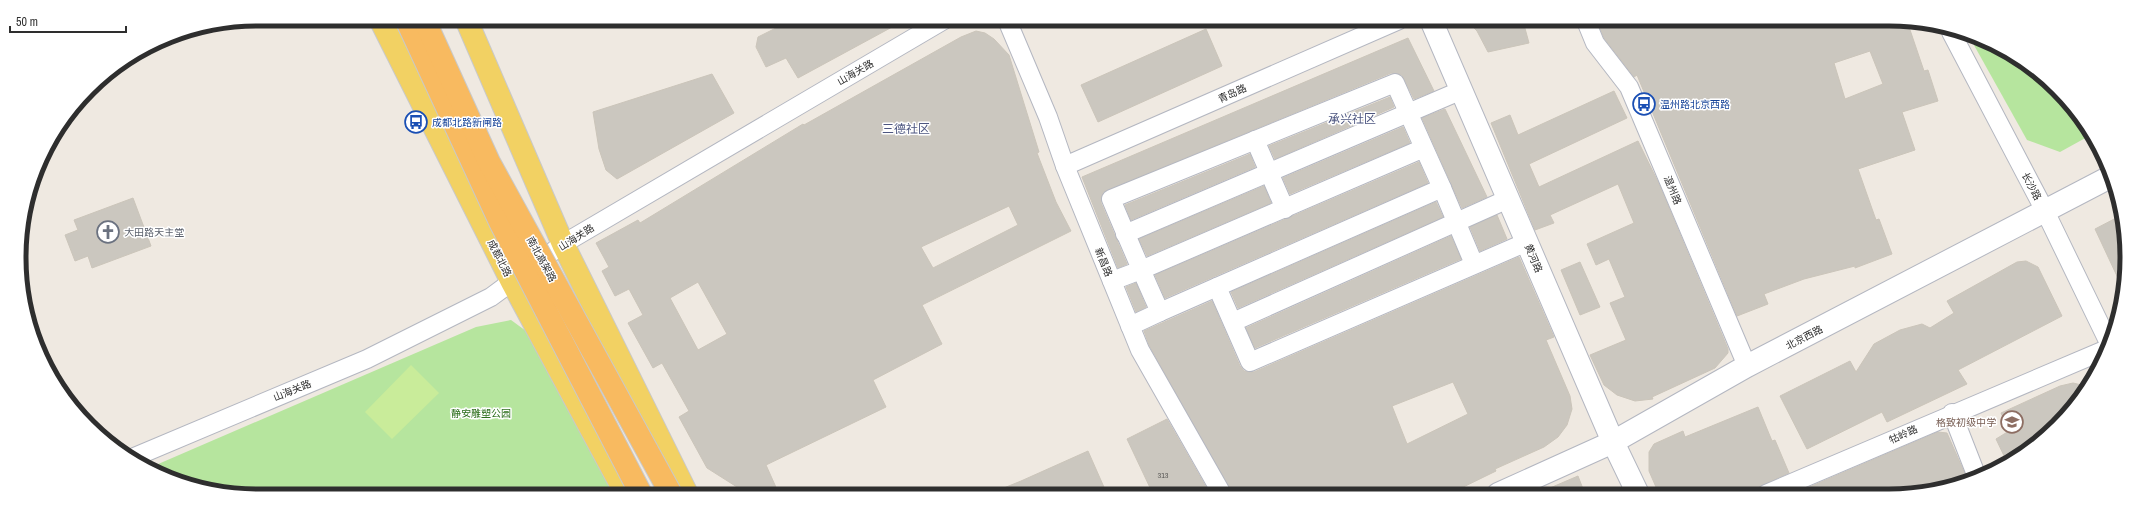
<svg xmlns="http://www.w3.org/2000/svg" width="2146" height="515" viewBox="0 0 2146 515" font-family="'Archivo Narrow','Noto Sans SC',sans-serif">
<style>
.green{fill:#b6e59e}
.pitch{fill:#c9ec9a}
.building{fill:#cbc7bf;stroke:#cbc5ba;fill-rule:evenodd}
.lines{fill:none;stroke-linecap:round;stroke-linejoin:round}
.minor-casing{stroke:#b4b7c1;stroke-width:20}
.tertiary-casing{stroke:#b4b7c1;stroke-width:24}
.secondary-casing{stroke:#b4b7c1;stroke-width:24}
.primary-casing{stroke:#c9c9c9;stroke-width:24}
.minor{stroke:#fff;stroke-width:18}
.tertiary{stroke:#fff;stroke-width:22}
.secondary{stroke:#fff;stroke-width:22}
.primary{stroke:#f2d163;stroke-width:22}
.trunk-bridge-casing{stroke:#c9c9c9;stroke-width:24;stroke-linecap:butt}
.trunk-bridge{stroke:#f8ba60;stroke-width:22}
.labels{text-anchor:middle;stroke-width:3;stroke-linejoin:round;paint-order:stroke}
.number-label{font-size:8px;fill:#555452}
.street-label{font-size:10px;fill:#2e2e2e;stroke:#fff}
.transit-label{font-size:10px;fill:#164399;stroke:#fff;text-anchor:start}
.worship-label{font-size:10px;fill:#5b616d;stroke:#fff;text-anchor:start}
.park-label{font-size:10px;fill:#2c6e1b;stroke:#fff}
.education-label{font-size:10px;fill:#785e54;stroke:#fff;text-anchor:end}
.quarter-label{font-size:12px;fill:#4d5680;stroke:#fff}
.rim{fill:none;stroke:#2e2e2e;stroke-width:5}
</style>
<rect width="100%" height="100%" fill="#efe9e1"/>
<g class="green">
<path d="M1970,38L2008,51L2078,112L2089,136L2060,152L2027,140Z"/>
<path d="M511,320L537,339L613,494H226L149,468L476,327Z"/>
</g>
<path class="pitch" d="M411,365L439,393L392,439L365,412Z"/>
<g class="building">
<path d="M792,20H905L798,78L786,58L766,67L756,47L758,37Z"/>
<path d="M1467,21H1523L1529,43L1488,52L1477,31Z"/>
<path d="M1597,21H1907L1924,71L1928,70L1938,101L1902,112L1915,150L1858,169L1876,220L1879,219L1892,254L1855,268V266L1804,279L1764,294L1768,304L1737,316L1637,75L1634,77L1604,38ZM1870,51L1883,84L1845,99L1834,63Z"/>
<path d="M1206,29L1222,66L1098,122L1081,85Z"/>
<path d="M976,31L985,33L994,39L1009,55L1039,152L1037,153L1056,202L1071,231L922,305L942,344L873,380L886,407L766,465L779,494H720L737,487L707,468L679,417L689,411L662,363L653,368L628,323L643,315L629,289L615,296L602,271L609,267L596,243L638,220L640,223L803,124L804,125L961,37ZM1009,206L1018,225L933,268L921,247ZM698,282L727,334L698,350L670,298Z"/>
<path d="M1408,38L1434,91L1414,99L1402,75L1391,73L1103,192L1101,203L1127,264L1118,268L1082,177Z"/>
<path d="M712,74L734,113L617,179L606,170L599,149L593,112Z"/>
<path d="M1614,91L1627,118L1529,164L1539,187L1638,141L1659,184L1728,349V353L1715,368L1652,397L1653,399L1635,401L1617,395L1604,385L1590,355L1626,340L1610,303L1625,297L1609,259L1596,265L1587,244L1634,223L1618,184L1550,215L1554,223L1535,230L1491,123L1510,115L1518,135Z"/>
<path d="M1390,97L1394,107L1275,159L1269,146Z"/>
<path d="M1445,109L1487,197L1462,208L1422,118Z"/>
<path d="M1403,127L1410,143L1290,194L1283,178Z"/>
<path d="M1250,154L1255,167L1131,220L1125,205Z"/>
<path d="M1419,162L1428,183L1165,298L1155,275Z"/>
<path d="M1264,186L1271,203L1147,256L1139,239Z"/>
<path d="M133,198L151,246L92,268L88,256L75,261L65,235L78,230L74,220Z"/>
<path d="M1436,202L1443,217L1238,308L1231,292Z"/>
<path d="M1497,215L1507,239L1480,251L1470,227Z"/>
<path d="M2120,216L2125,289L2124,291L2095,229Z"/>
<path d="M1451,236L1461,259L1255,348L1246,328Z"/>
<path d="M1519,257L1554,337L1546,340L1570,396L1572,409L1567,425L1558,437L1544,447L1495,469L1496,471L1449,494H1232L1149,345L1144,331L1212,301L1240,366L1244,371L1254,372ZM1453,382L1468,414L1407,444L1392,406Z"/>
<path d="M2026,261L2038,267L2062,316L1958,370L1967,384L1887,422L1882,412L1807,449L1780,396L1850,361L1856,372L1874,344L1900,330L1922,324L1930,328L1954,313L1947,301L2017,262Z"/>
<path d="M1580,262L1600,307L1580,315L1561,270Z"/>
<path d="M1136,283L1146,307L1136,312L1126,287Z"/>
<path d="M2073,383L2086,386L2057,426L2007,462L1996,439L2009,431L2001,413L2060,386Z"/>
<path d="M1758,407L1772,441L1775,440L1789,473L1762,485L1757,488L1756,494H1659L1649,471V452L1654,444L1683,431L1685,437Z"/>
<path d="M1167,419L1210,494H1153L1127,439Z"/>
<path d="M1938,432L1947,433L1965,474L1919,494H1793Z"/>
<path d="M1088,451L1107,494H989L1021,481Z"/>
<path d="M1578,476L1585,494H1536Z"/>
</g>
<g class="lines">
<g class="minor-casing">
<g id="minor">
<path d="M1007,20L1048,117L1065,166L1140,350L1222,494"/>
<path d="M1586,21L1595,43L1629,87L1747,366"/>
<path d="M1951,32L2045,211L2109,343"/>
<path d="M1255,140L1285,209"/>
<path d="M1065,166L1399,20"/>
<path d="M1442,188L1474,264"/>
<path d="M1125,234L1462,90"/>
<path d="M1112,281L1141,270L1424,148L1395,83L1111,199C1127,237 1143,275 1160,312L1442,188L1424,148"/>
<path d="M1217,287L1250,362L1527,242"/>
<path d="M1233,322L1508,199"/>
<path d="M1130,326L1160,312"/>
<path d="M1952,413L1977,477"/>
<path d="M132,458L367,359L491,297L563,244L944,20"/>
<path d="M1766,494L2107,349"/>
</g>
</g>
<g class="tertiary-casing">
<path id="tertiary" d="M1431,20L1613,442L1638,494"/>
</g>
<g class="secondary-casing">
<path id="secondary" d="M1498,494L1613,442L1747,366L2110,177"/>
</g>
<g class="primary-casing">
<g id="primary">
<path d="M380,19L512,282L626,494"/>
<path d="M466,19L563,244L687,494"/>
</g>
</g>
<use href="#minor" class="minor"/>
<use href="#tertiary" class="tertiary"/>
<use href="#secondary" class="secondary"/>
<use href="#primary" class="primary"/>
<g class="trunk-bridge-casing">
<g id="trunk-bridge">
<path d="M406,19L500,222L641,494"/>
<path d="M424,19L489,162L671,494"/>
</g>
</g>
<use href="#trunk-bridge" class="trunk-bridge"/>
</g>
<defs>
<g id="bus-ring" transform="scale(1.15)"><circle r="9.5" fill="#fff" stroke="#1a4fb4" stroke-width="1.5"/><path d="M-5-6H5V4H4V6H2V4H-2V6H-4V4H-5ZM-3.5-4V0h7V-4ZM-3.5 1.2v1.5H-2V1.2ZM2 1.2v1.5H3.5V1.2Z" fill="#1a4fb4"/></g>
<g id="church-ring" transform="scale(1.15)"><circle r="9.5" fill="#fff" stroke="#6b7280" stroke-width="1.5"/><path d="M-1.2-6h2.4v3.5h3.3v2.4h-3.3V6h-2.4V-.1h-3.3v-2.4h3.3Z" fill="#6b7280"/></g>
<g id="school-ring" transform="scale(1.15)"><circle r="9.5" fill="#fff" stroke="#8d6e63" stroke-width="1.5"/><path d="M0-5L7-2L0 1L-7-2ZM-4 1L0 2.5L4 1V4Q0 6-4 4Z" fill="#8d6e63"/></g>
</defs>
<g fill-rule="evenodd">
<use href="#bus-ring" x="1644" y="104"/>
<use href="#bus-ring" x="416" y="122"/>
<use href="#church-ring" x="108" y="232"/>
<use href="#school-ring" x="2012" y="422"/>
</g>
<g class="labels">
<g class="number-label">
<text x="1163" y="478">313</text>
</g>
<g class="street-label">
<text transform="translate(855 72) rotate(-30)" y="4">山海关路</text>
<text transform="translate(1232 93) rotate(-24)" y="4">青岛路</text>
<text transform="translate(2032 186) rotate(62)" y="4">长沙路</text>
<text transform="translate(1673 190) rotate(68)" y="4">温州路</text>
<text transform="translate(576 237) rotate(-32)" y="4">山海关路</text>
<text transform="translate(500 258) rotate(63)" y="4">成都北路</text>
<text transform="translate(1534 258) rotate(67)" y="4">黄河路</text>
<text transform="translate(542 259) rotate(61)" y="4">南北高架路</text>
<text transform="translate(1104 262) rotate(68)" y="4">新昌路</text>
<text transform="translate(1804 337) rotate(-27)" y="4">北京西路</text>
<text transform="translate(292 390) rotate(-22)" y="4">山海关路</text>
<text transform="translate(1903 434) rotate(-24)" y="4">牯岭路</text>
</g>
<g class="transit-label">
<text x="1660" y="108">温州路北京西路</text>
<text x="432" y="126">成都北路新闸路</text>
</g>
<g class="worship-label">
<text x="124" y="236">大田路天主堂</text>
</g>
<g class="park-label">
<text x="481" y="417">静安雕塑公园</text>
</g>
<g class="education-label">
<text x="1996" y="426">格致初级中学</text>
</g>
<g class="quarter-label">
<text x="1352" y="123">承兴社区</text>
<text x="906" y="133">三德社区</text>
</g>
</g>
<path d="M0 0H2146V515H0ZM257 26H1889A231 231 0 0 1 2120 257V258A231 231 0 0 1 1889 489H257A231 231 0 0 1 26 258V257A231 231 0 0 1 257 26Z" fill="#fff" fill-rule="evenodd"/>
<path class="rim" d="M257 26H1889A231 231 0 0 1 2120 257V258A231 231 0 0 1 1889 489H257A231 231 0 0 1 26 258V257A231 231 0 0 1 257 26Z"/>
<path d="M10 26v6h116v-6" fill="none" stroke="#2e2e2e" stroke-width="2"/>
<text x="16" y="26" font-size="12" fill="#2e2e2e" stroke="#ffffff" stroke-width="3" paint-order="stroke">50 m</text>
</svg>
